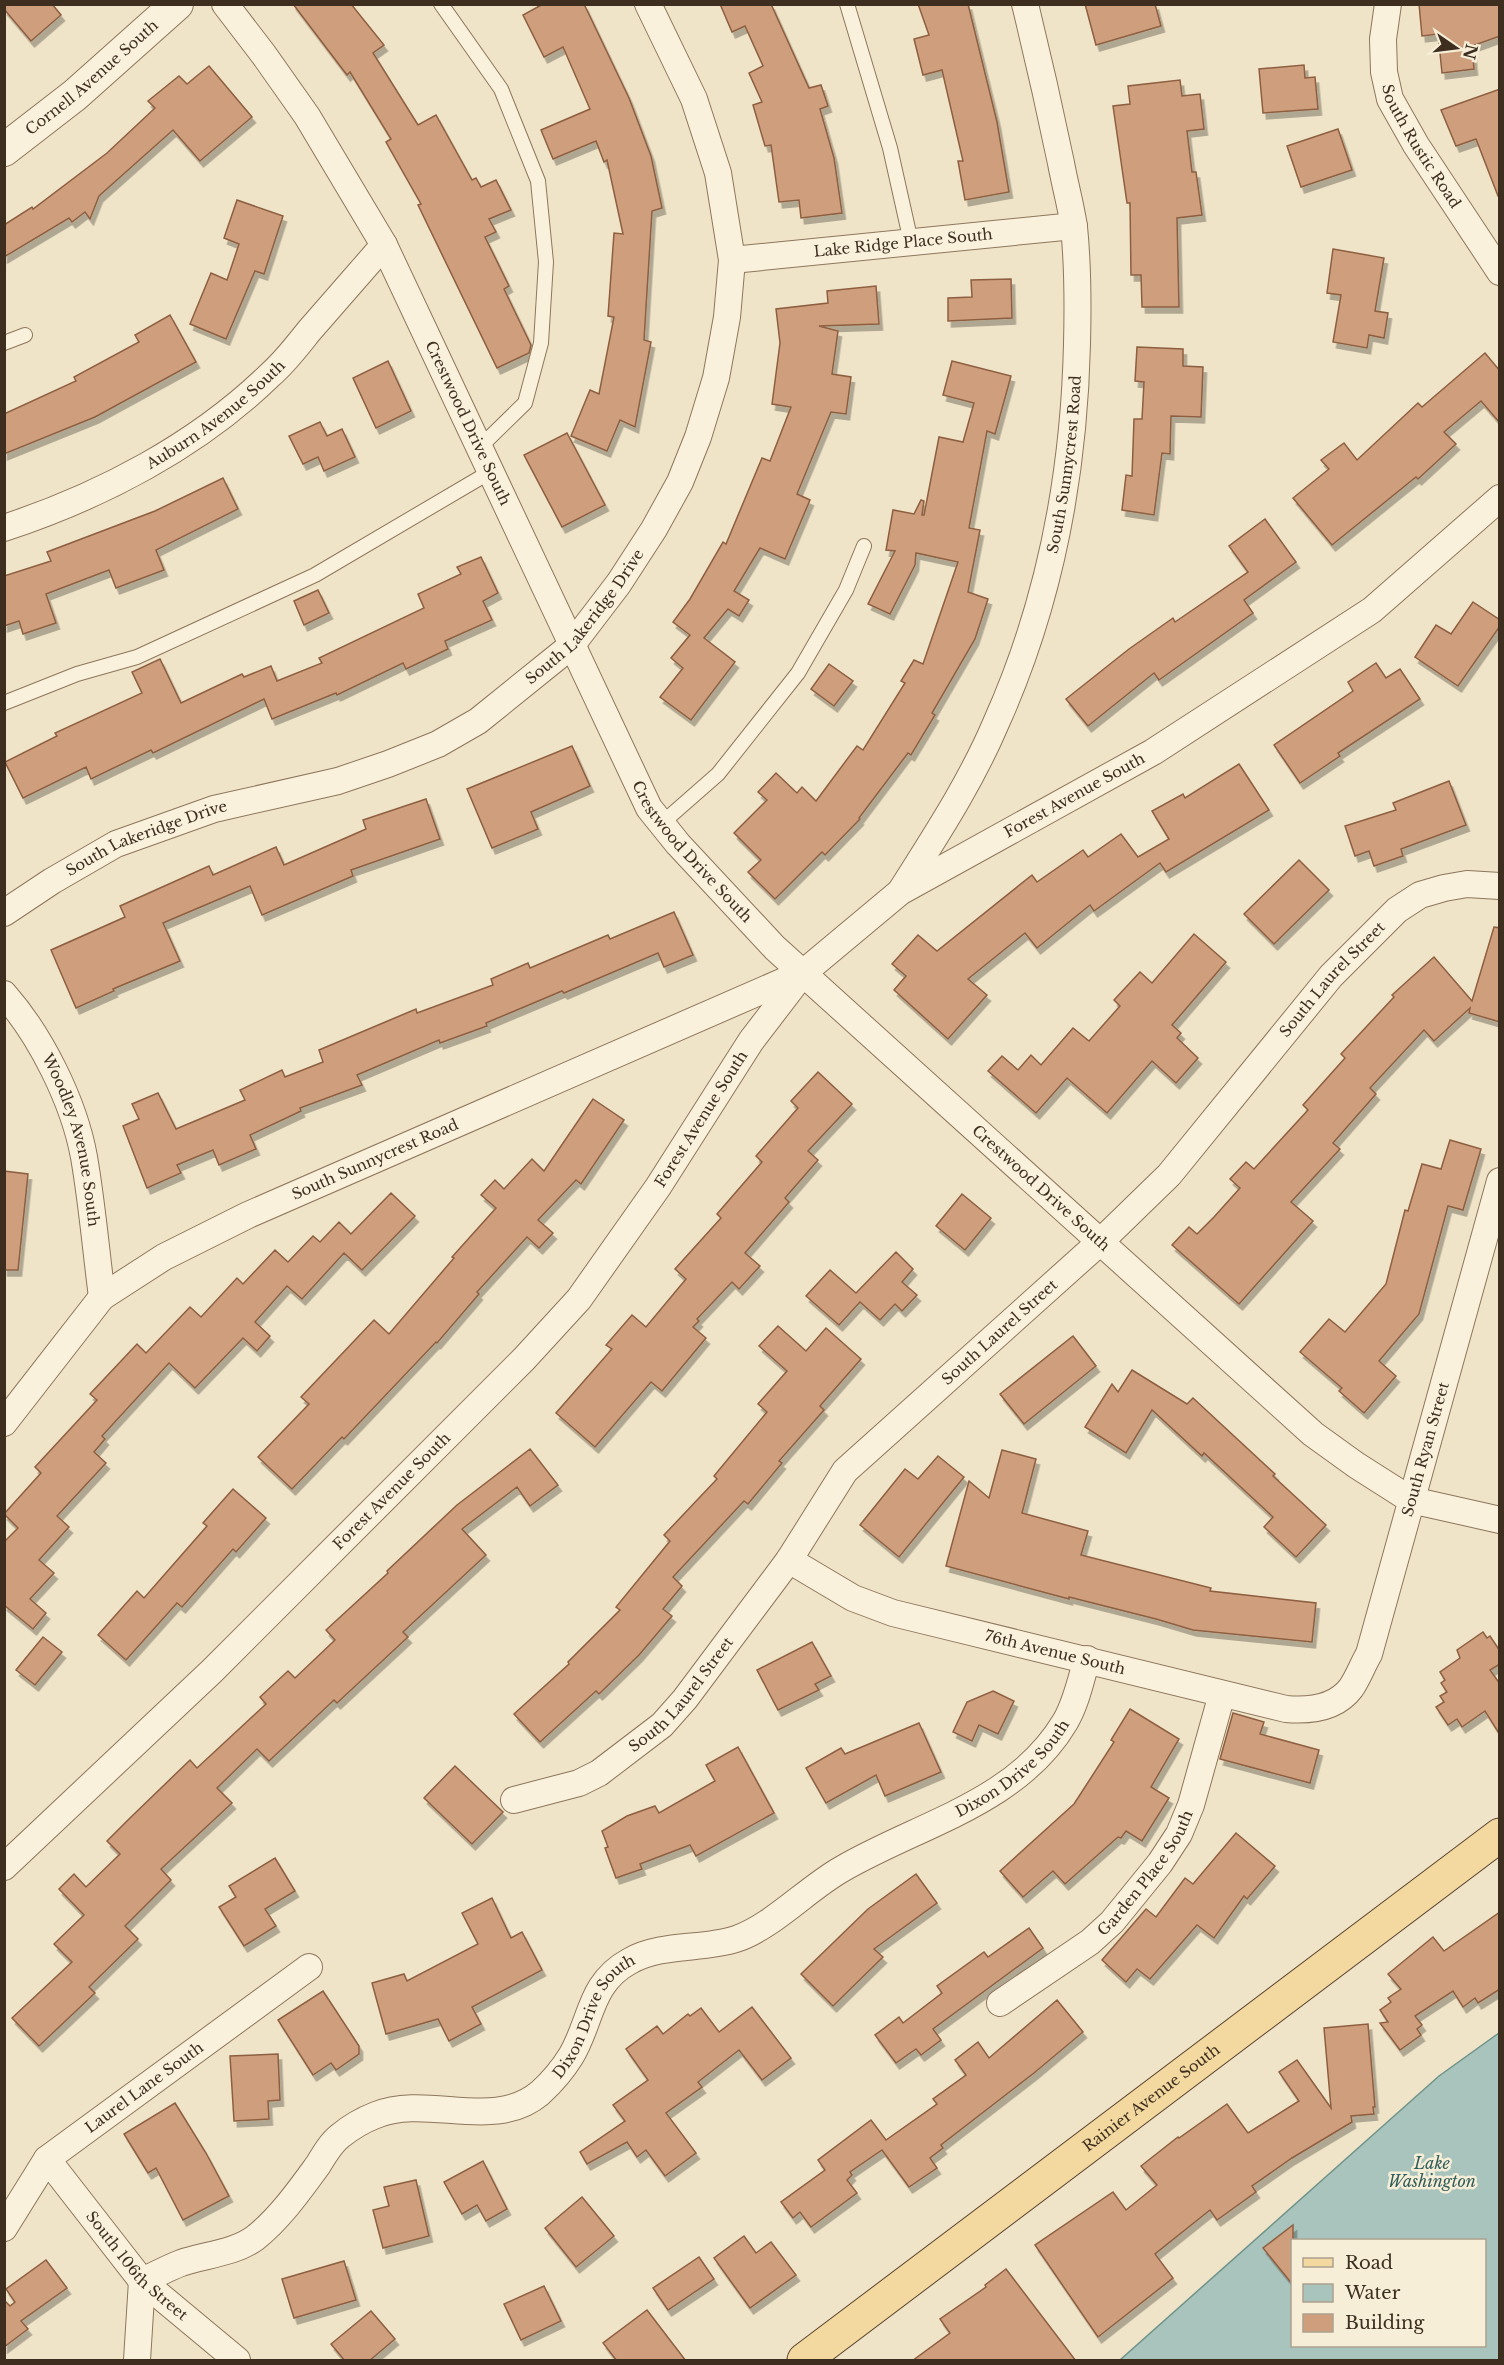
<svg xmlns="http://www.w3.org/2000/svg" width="1504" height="2365" viewBox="0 0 1504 2365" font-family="'Libre Baskerville',serif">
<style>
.water{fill:#a9c4bc;stroke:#6f938a;stroke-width:1.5;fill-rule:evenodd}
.building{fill:#cf9f7d;stroke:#8d5f41;stroke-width:1.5;filter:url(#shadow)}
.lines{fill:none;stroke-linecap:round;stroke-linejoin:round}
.service-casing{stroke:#8d765c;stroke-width:16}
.minor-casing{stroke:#8d765c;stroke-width:28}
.tertiary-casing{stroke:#8d765c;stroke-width:34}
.primary-casing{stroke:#5b4430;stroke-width:35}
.service{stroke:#faf1dc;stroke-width:14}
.minor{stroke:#faf1dc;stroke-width:26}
.tertiary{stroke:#faf1dc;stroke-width:32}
.primary{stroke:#f3d9a0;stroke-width:33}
.labels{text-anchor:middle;stroke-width:5;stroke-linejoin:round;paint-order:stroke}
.street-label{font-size:15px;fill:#3d2e20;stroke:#f7eed8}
.water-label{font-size:16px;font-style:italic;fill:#2f5d5a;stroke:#f7eed8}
</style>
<defs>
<filter id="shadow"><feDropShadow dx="3.5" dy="6" stdDeviation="0" flood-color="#0004"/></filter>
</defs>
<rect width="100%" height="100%" fill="#f0e4c8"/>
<path class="water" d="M1499,2033V2360H1120L1439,2076ZM1292,2240H1484V2346H1292Z"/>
<g class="building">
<path d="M4,4H52L61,15L31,41L4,9Z"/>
<path d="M293,4H351L384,45L373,53L418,125L436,115L472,180L476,178L481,187L496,180L511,210L489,219L496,232L485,237L509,286L504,289L531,345L529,353L497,368L418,205L421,204L386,142L391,139L350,72L347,75Z"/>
<path d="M543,4H584L629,98L651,156L662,208L652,211L644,340L651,342L635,427L620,420L607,451L571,436L590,390L599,394L614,317L608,316L614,233L623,234L607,160L604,162L596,141L553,159L541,130L590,109L563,47L544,57L523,15Z"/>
<path d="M720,4H771L809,88L821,85L828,106L820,109L834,158L842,213L801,218L799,200L779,202L771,145L765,146L753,105L762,102L749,73L763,66L745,26L732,32Z"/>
<path d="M918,4H968L997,122L1009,192L965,200L958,161H963L942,70L923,75L914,39L929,35Z"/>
<path d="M1085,4H1155L1161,26L1096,45Z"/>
<path d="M1419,4H1500V36L1472,46L1474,69L1442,73L1438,34L1422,36Z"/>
<path d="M1304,65L1305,78L1315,77L1318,109L1263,113L1259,69Z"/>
<path d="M209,66L252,117L200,161L173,130L99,196L90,219L85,212L72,222L69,218L4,257V225L32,207L33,209L107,153L155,108L148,101L179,76L187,84Z"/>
<path d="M1180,80L1182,96L1200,94L1204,129L1187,131L1192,172H1196L1202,215L1177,218L1179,307H1142L1141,275H1131L1130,203H1127L1113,106L1130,104L1128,86Z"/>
<path d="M1500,89V196H1498L1476,139L1456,146L1441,110Z"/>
<path d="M1338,129L1352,170L1301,187L1287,146Z"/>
<path d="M237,200L283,216L264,274L255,271L226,339L190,324L211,273L227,280L239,244L224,238Z"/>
<path d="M1333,249L1384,258L1375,311L1388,313L1384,338L1369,335L1367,348L1333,342L1341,295L1327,293Z"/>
<path d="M1011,279L1012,318L948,321V298L972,297L971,280Z"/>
<path d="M876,286L879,324L819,326L838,331L832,374L851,377L846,414L831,412L797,494L810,500L785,559L760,548L734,591L749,600L739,616L728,609L704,638L735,662L691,720L660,697L683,668L671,658L690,635L673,622L690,599L723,542L726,544L762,458L770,461L791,407L772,404L780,343L776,309L828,303L827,291Z"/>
<path d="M170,315L196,362L95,417L4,454V414L76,381L74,377L139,342L135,335Z"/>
<path d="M1137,347L1183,349V366L1203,367L1201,417L1171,416L1170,454L1162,453L1154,515L1122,510L1126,475L1132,476L1134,419H1142L1144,382L1135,381Z"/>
<path d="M1485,353L1500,371V423L1481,401L1444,432L1456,444L1418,479L1416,477L1332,545L1293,498L1329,469L1321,460L1344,443L1357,460L1418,403L1422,407Z"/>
<path d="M388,361L411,411L376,428L353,378Z"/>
<path d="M952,361L1011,376L995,434L987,431L969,528L980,530L968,592L988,599L975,639L932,713L935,715L911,755L908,753L859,818L860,819L825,855L822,852L775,899L748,872L761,860L734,833L767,800L758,792L776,773L797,793L802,787L816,801L857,746L863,750L905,683L901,681L914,660L923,664L958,562L916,553L915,565L890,614L868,604L895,551L886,550L893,510L914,514L921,500L924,501L922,515H924L939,437L963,442L974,403L943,395Z"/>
<path d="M320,422L327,436L342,429L355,457L324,471L318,457L303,464L289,436Z"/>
<path d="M567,433L605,505L562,527L524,455Z"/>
<path d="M223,478L238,509L156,550L164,570L116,588L109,570L46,594L56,623L23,634L19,621L4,626V576L51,561L47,552L155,511Z"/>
<path d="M1265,519L1296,562L1244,600L1253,613L1159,680L1154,673L1088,726L1066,699L1129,649L1173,618L1175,622L1248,572L1229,546Z"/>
<path d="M481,557L498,593L483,601L492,620L445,641L448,649L406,669L403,663L337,695L336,693L272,719L264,699L153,753L151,750L91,779L86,767L23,798L5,762L57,736L55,733L142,693L132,672L160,659L181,703L242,674L244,677L271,666L277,681L322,663L319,658L424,608L418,594L461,574L457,567Z"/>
<path d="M318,590L329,613L304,625L294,601Z"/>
<path d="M1473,602L1500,620V626L1458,686L1415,657L1436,625L1451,634Z"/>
<path d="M1376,663L1386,678L1400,669L1420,699L1338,753L1340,756L1300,783L1274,745L1353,691L1348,682Z"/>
<path d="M829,664L853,681L834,706L811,689Z"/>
<path d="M572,746L590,786L531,812L538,829L492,848L467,789Z"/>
<path d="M1239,764L1269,810L1166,872L1160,863L1094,911L1090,905L1037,948L1025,933L968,979L987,995L948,1039L894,990L906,976L892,964L918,935L937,951L1032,875L1037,882L1083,850L1088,857L1121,834L1138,857L1169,839L1152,811L1183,794L1185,798Z"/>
<path d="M1449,781L1466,825L1401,849L1403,856L1374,866L1369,851L1355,856L1345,826L1396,810L1393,803Z"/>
<path d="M426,799L440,839L351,870L353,876L262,915L250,886L163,923L180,961L113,989L114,991L76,1008L51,950L125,917L120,906L209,866L213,875L276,847L284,865L366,829L363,820Z"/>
<path d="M1299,860L1329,890L1274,944L1244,914Z"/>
<path d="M674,912L693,955L664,967L658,953L564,993L562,991L486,1023L487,1026L440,1043L439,1040L357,1075L362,1085L300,1108L301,1111L250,1135L256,1149L219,1165L213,1150L177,1165L181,1173L147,1188L123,1126L139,1119L132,1104L158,1093L176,1129L245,1100L240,1090L282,1070L285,1077L323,1062L319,1050L416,1009L417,1013L493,985L491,979L528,963L530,968L608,935L610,939Z"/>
<path d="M1494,927L1500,928V1022L1469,1013L1470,1008L1434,1041L1424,1030L1370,1088L1376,1094L1333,1143L1340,1149L1291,1202L1313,1221L1239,1304L1172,1245L1189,1227L1197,1234L1214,1217L1240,1188L1230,1179L1246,1162L1254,1169L1308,1110L1303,1105L1345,1058L1341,1054L1394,997L1392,995L1434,957L1472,1001Z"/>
<path d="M1194,934L1226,962L1172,1025L1181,1033L1177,1038L1198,1058L1176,1083L1152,1061L1107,1113L1067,1078L1036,1113L988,1071L1002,1056L1018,1070L1031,1055L1041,1065L1073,1028L1089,1041L1120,1006L1114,1000L1140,972L1152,983Z"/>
<path d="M818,1072L852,1104L808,1151L818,1160L785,1198L789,1202L745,1253L760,1266L739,1289L732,1282L697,1319L699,1321L693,1327L706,1338L662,1391L651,1382L595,1447L556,1413L612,1349L606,1345L632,1315L646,1327L686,1279L675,1269L721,1218L717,1214L762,1162L756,1156L798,1108L791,1101Z"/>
<path d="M593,1099L624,1120L581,1184L576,1180L538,1220L553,1233L539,1248L527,1237L477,1292L479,1294L437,1343L436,1342L344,1439L342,1437L292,1489L258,1457L309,1404L301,1397L374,1320L389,1334L454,1258L452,1257L496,1208L481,1195L495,1180L504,1189L532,1159L544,1171Z"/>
<path d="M1450,1140L1481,1149L1463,1210L1448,1206L1419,1314L1379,1361L1396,1376L1364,1413L1339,1391L1342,1388L1300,1352L1329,1319L1345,1332L1386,1284L1405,1210L1408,1211L1422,1164L1441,1169Z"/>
<path d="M4,1171L28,1174L18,1270H4Z"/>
<path d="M391,1193L415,1216L362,1270L344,1253L302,1299L287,1286L255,1322L270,1336L257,1351L243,1338L195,1388L169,1363L102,1436L105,1439L94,1452L106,1463L57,1516L69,1527L39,1560L54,1573L30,1599L46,1613L33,1629L4,1605V1542L18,1528L4,1514L41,1473L35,1467L97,1400L90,1394L137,1344L146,1353L190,1307L201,1317L237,1278L243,1284L275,1250L288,1262L313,1236L320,1242L339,1222L351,1234Z"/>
<path d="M962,1194L991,1218L965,1250L936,1226Z"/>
<path d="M896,1252L913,1269L902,1282L917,1295L902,1311L895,1304L880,1320L860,1302L839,1325L806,1296L830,1270L856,1293Z"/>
<path d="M778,1326L806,1351L826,1328L861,1359L820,1406L824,1410L779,1461L782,1463L748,1504L744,1501L673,1577L682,1586L663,1609L672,1616L639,1655L599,1694L596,1691L540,1742L514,1714L569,1664L568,1662L620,1610L616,1607L670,1541L664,1535L717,1479L714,1476L767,1412L758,1404L787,1371L759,1346Z"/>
<path d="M1073,1336L1096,1366L1024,1424L1000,1394Z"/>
<path d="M1132,1370L1187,1404L1193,1398L1275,1474L1273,1476L1326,1525L1296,1557L1264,1527L1273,1517L1204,1453L1202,1456L1152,1410L1126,1453L1085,1427L1112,1384L1118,1392Z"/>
<path d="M530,1449L558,1485L530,1506L517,1487L462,1529L486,1555L403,1632L408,1637L337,1703L334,1700L269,1761L257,1749L217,1788L232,1803L161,1869L171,1880L125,1926L138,1939L89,1987L95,1993L39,2046L12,2018L72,1962L54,1944L84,1915L59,1889L74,1874L86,1887L120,1854L107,1841L130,1818L190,1760L197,1768L266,1704L260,1697L288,1671L295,1678L335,1640L326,1630L388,1573L387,1571L457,1505Z"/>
<path d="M1002,1450L1036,1459L1022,1513L1088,1531L1081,1555L1211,1588L1210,1591L1316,1603L1312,1642L1193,1630L1156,1619L1069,1597V1599L946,1566L969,1481L989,1498Z"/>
<path d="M938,1456L964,1477L899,1557L860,1525L905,1469L918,1479Z"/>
<path d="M233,1489L266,1518L236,1552L233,1549L182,1607L177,1603L126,1660L98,1635L137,1591L144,1598L207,1526L203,1523Z"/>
<path d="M1483,1632L1487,1638L1490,1636L1500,1651V1664L1490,1670L1500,1684V1735L1485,1711L1462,1727L1457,1719L1448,1725L1436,1707L1444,1702L1440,1696L1447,1692L1441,1683L1445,1680L1440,1672L1460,1658L1457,1650Z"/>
<path d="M43,1637L62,1652L35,1685L16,1670Z"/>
<path d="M812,1642L831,1676L815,1684L819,1690L778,1710L757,1670Z"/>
<path d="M993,1691L1014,1701L998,1734L979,1725L972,1741L953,1732L967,1702Z"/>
<path d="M1130,1709L1179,1739L1151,1787L1169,1798L1142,1841L1126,1831L1121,1838L1118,1837L1065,1884L1053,1871L1023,1897L1000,1871L1074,1804L1114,1742L1111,1740Z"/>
<path d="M1233,1713L1264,1722L1260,1734L1319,1750L1310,1783L1220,1759Z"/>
<path d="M919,1723L941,1772L885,1796L876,1775L826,1803L806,1768L841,1748L845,1754Z"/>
<path d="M738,1747L774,1813L696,1856L690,1845L640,1864L642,1869L616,1878L605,1848L608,1847L602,1831L627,1816L655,1806L659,1813L715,1781L706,1765Z"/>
<path d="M455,1766L503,1812L472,1844L424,1798Z"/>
<path d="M1236,1833L1275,1866L1247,1899L1244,1896L1214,1938L1197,1925L1150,1979L1137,1969L1126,1982L1102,1960L1146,1909L1156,1917L1185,1878L1193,1884Z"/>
<path d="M275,1858L295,1891L265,1909L276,1926L244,1946L219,1907L236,1897L229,1886Z"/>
<path d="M916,1874L937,1903L874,1949L883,1957L833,2006L801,1974L868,1909Z"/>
<path d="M492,1898L511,1938L522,1932L542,1970L472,2007L481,2024L449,2041L438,2019L386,2034L372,1983L404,1974L407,1981L478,1944L462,1913Z"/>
<path d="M1500,1912V1989L1478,2003L1475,1998L1463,2007L1453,1991L1415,2016L1422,2025L1417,2029L1421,2035L1400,2050L1380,2023L1388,2022L1380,2010L1391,2002L1388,1998L1401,1989L1388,1974L1433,1937L1444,1951Z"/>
<path d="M1029,1928L1043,1948L933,2029L941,2040L921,2055L916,2049L896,2063L875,2035L899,2017L903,2023L942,1993L937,1986L984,1952L988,1957Z"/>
<path d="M323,1991L359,2046V2054L336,2070L331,2063L313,2075L278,2020Z"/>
<path d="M1057,2000L1083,2032L1034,2073L941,2145L943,2148L930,2158L937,2168L909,2187L882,2150L850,2172L852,2175L847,2180L857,2193L811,2227L800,2212L793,2218L781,2202L825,2170L818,2160L871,2120L886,2140L937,2104L933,2099L966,2075L955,2060L978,2042L989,2058Z"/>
<path d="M752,2007L791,2058L762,2080L739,2050L698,2082L702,2087L666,2113L696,2153L665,2176L646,2150L637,2157L627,2142L587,2164L580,2152L625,2121L613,2105L648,2080L626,2049L657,2026L663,2034L688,2014L690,2016L701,2008L719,2032Z"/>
<path d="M1368,2024L1375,2107H1373L1374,2114L1351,2116L1352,2122L1292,2158L1252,2186L1256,2192L1217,2220L1210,2210L1155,2254L1173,2278L1098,2337L1035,2245L1113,2192L1126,2210L1157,2185L1141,2166L1178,2137L1179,2138L1227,2104L1248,2133L1299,2101L1279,2072L1297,2060L1331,2108L1324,2028Z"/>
<path d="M278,2054L280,2100L268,2101L269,2119L234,2121L230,2056Z"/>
<path d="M175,2103L206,2153L229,2196L183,2220L156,2168L148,2173L124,2134Z"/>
<path d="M483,2161L507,2209L486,2221L477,2205L462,2214L444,2182Z"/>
<path d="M416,2180L429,2236L383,2248L373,2210L389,2206L384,2187Z"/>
<path d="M582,2197L614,2236L576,2267L545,2228Z"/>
<path d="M1293,2225V2285L1263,2248Z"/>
<path d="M744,2236L756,2253L771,2242L796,2275L750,2308L714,2258Z"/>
<path d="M699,2257L714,2279L668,2310L653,2288Z"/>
<path d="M46,2260L67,2288L21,2321L28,2329L4,2347V2300L10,2306L15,2302L6,2289Z"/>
<path d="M344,2261L356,2300L294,2318L282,2279Z"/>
<path d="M1006,2269L1076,2361H912L950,2333L940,2319L986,2287L985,2285Z"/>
<path d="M544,2286L561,2321L521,2340L504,2304Z"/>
<path d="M647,2310L686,2361H617L603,2343Z"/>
<path d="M371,2311L395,2339L369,2361H345L331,2344Z"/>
</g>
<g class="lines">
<g class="service-casing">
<g id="service">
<path d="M441,4L501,89L538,181L546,262L541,343L525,403L479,448"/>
<path d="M847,4L890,148L911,242"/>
<path d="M4,343L25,335"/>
<path d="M4,703L77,674L137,657L315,575L490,472"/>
<path d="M661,824L718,774L798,673L846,590L864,546"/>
</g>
</g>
<g class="minor-casing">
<g id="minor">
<path id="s1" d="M225,4L264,55L307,116L384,245L649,808L678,844L775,948L1313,1434L1356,1465L1411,1500L1500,1520"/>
<path id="s2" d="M1388,4L1383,39L1384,72L1390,99L1416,145L1500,272"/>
<path id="s3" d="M732,260L1074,226"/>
<path id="s4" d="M4,528C101,496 197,446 270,375C285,362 297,346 309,331C334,302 359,274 384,245"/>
<path id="s5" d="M902,889C936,835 971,782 996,723C1050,603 1074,475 1077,344C1078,305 1078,266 1074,227C1071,206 1065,185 1061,163C1050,110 1038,57 1025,4"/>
<path id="s6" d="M4,913L52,881L116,844L214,809L338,781L388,764L438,744L478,721L571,646L619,583L654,529L680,482L698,437L716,378L727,317L732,260L718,173L694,99L648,4"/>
<path id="s7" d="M4,994C41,1036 74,1102 84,1157C92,1203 96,1251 102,1297"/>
<path id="s8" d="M4,1423L102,1297L164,1257L248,1215L800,974"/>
<path id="s9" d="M789,1560L853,1598L893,1613L1286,1709C1309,1711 1336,1708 1351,1688C1358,1678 1363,1664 1369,1654L1500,1181"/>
<path id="s10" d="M514,1800L579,1783L599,1773L662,1725L685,1699L789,1560L845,1471L1099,1243L1169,1175L1331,976L1397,910L1420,895L1444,888L1467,884L1500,886"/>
<path id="s11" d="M4,1867L212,1671L524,1359L579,1299L658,1187L751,1041L803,973L900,892L1153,752L1372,610L1500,498"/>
<path id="s12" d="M1000,2003L1090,1942L1112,1922L1160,1863L1179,1834L1191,1805L1222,1694"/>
<path id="s13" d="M47,2159L142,2281L237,2360"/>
<path id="s14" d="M4,2228L47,2159L309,1967"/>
<path id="s15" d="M137,2360L142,2281C155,2275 168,2268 181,2263C204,2255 235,2253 255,2238C280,2218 299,2191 318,2165C324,2155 331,2143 340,2136C351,2127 363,2120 376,2115C428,2094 494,2132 540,2093C551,2083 563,2069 571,2056C592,2021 589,1983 630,1961C662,1943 702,1950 736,1939C772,1927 808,1888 842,1869C919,1824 1017,1803 1065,1722C1076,1704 1081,1679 1087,1659"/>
</g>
</g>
<g class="tertiary-casing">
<g id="tertiary">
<path id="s16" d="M4,150L75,95L177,4"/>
</g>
</g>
<g class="primary-casing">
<g id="primary">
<path id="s17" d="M804,2360L1500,1835"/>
</g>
</g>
<use href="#service" class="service"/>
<use href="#minor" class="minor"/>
<use href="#tertiary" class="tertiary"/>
<use href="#primary" class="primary"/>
</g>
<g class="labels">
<g class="street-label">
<text dy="5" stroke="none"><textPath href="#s16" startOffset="114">Cornell Avenue South</textPath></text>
<text dy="5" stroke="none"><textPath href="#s2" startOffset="152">South Rustic Road</textPath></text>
<text dy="5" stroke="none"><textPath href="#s3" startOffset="172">Lake Ridge Place South</textPath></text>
<text dy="5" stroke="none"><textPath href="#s4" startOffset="242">Auburn Avenue South</textPath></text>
<text dy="5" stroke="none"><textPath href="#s1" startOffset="486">Crestwood Drive South</textPath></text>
<text dy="5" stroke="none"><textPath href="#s5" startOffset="460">South Sunnycrest Road</textPath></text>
<text dy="5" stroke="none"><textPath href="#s6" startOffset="666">South Lakeridge Drive</textPath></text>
<text dy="5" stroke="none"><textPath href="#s11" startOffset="1530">Forest Avenue South</textPath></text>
<text dy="5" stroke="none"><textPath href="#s6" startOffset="162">South Lakeridge Drive</textPath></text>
<text dy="5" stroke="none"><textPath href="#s1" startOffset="972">Crestwood Drive South</textPath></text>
<text dy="5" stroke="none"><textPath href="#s10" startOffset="1176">South Laurel Street</textPath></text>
<text dy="5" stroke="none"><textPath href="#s11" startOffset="1026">Forest Avenue South</textPath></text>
<text dy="5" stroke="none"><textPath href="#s7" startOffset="164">Woodley Avenue South</textPath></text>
<text dy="5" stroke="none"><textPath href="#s8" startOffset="466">South Sunnycrest Road</textPath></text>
<text dy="5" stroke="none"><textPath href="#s1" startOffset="1458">Crestwood Drive South</textPath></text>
<text dy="5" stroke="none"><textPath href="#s10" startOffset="690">South Laurel Street</textPath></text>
<text dy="5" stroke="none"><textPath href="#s9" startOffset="844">South Ryan Street</textPath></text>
<text dy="5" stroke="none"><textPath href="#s11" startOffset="540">Forest Avenue South</textPath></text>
<text dy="5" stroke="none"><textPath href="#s9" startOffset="284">76th Avenue South</textPath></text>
<text dy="5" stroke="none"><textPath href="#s10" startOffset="204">South Laurel Street</textPath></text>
<text dy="5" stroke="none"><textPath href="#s15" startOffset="1144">Dixon Drive South</textPath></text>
<text dy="5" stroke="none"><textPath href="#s12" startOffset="198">Garden Place South</textPath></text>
<text dy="5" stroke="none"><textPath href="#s15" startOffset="640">Dixon Drive South</textPath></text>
<text dy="5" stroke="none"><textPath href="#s14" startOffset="202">Laurel Lane South</textPath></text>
<text dy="5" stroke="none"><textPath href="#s17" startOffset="435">Rainier Avenue South</textPath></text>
<text dy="5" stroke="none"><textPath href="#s13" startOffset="140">South 106th Street</textPath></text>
</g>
<g class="water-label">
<text x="1432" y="2169">Lake<tspan x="1432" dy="18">Washington</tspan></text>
</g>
</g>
<rect width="1504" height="2365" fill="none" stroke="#3d2e20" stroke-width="12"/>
<rect x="1291" y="2239" width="195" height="108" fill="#f7eed8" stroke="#ada18e" stroke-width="1.5"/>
<rect x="1303" y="2258" width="30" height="9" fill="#f3d9a0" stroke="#ada18e" stroke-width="1.5"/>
<text x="1345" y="2269" font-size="18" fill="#3d2e20">Road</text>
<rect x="1303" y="2284" width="30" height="18" fill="#a9c4bc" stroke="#ada18e" stroke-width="1.5"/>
<text x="1345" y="2299" font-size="18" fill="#3d2e20">Water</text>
<rect x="1303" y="2314" width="30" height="18" fill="#cf9f7d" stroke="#ada18e" stroke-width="1.5"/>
<text x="1345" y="2329" font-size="18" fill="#3d2e20">Building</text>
<g transform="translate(1456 48) rotate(104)" stroke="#f7eed8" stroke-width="4.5" paint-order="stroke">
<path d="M0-4.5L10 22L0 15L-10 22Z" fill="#3d2e20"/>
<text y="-9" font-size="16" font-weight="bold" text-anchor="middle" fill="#3d2e20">N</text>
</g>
</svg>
